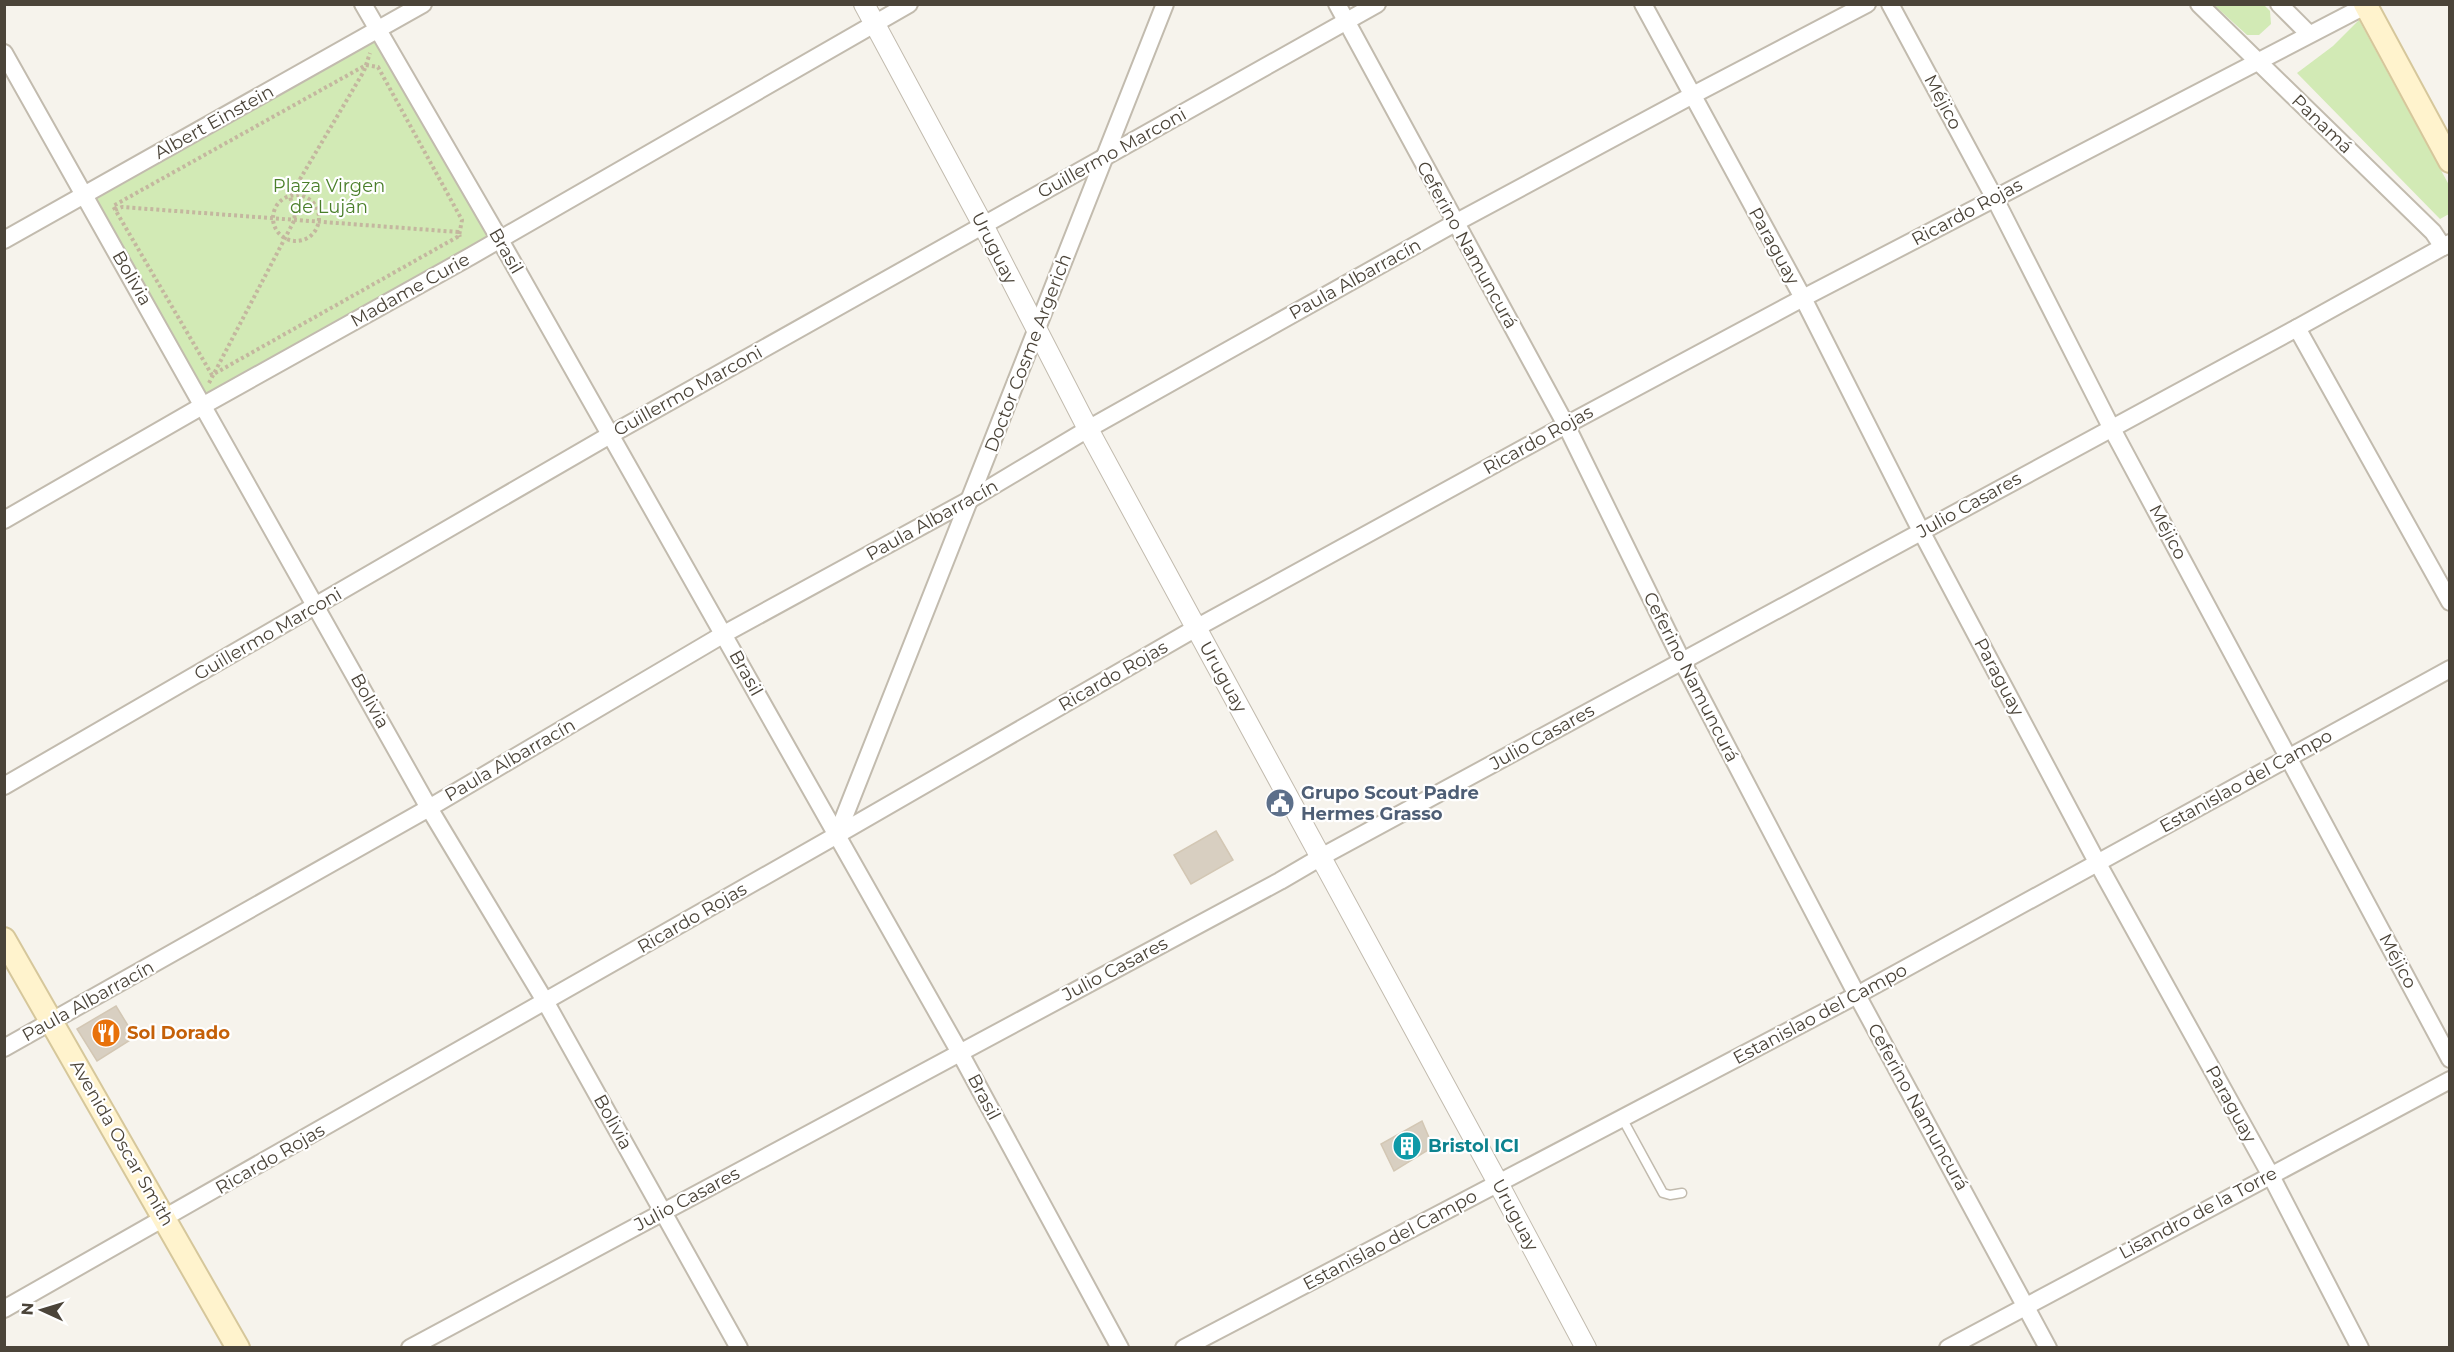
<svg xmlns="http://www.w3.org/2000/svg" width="2454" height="1352" viewBox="0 0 2454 1352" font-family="Montserrat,sans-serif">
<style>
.green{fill:#d2eab5}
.building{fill:#d8cfc1;stroke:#d3c7b4;stroke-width:1.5}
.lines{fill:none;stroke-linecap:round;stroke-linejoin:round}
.service-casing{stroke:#c2bbae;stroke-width:11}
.minor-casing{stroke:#c2bbae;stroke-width:20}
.tertiary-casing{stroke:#c2bbae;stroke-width:22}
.secondary-casing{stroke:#d6c79b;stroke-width:26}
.path{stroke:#c4b79f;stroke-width:4;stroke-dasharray:3 3;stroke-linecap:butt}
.service{stroke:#fff;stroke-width:8}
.minor{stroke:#fff;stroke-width:16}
.tertiary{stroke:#fff;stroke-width:20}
.secondary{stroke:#fff3cd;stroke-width:22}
.labels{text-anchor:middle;stroke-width:4.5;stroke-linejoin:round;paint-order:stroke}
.street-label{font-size:18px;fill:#4b4439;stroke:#fff}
.park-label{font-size:18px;fill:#4a7f2a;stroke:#fff}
.service-label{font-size:18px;font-weight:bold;fill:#4e5e75;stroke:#fff;text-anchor:start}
.food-label{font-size:18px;font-weight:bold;fill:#c56008;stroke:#fff;text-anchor:start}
.culture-label{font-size:18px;font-weight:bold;fill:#0d838f;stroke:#fff;text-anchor:start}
</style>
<rect width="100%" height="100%" fill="#f6f3ec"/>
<g class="green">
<path d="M2214,5H2264L2270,11L2271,24L2259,35H2247Z"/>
<path d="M2359,20L2449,185V214L2440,219L2297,73L2333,46Z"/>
<path d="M378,31L500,240L204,405L83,194Z"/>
</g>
<g class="building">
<path d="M1216,831L1233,860L1191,884L1174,855Z"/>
<path d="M116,1006L135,1037L97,1061L77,1029Z"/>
<path d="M1422,1121L1433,1147L1394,1171L1381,1144Z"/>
</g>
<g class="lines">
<g class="service-casing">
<path id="service" d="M1622,1118L1663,1193L1670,1195L1682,1193"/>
</g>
<g class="minor-casing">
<g id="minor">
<path d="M363,4L500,240L959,1051L1120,1348"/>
<path d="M1337,4L1566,425L1682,661L1857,995L2048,1348"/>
<path d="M1643,4L1803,298L1921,531L2097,862L2270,1174L2360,1348"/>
<path d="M1890,4L1994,197L2111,427L2450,1059"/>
<path d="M2199,4L2433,232L2443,247"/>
<path d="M2279,4L2309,34"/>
<path d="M4,53L429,808L545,1001L739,1348"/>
<path d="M4,240L423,4"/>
<path d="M2297,328L2450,602"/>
<path d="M4,520L204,405L471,256L909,4"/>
<path d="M4,786L610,435L1377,4"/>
<path d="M837,835L1165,4"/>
<path d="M4,1048L429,808L724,634L971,499L1088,429L1455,223L1691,96L1867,4"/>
<path d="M4,1309L837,835L1196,628L1566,425L1803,298L2365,6"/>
<path d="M410,1348L1280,881L1321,857L2297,328L2450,243"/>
<path d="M1184,1348L1857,995L2450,669"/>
<path d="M1948,1348L2450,1080"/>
</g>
</g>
<g class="tertiary-casing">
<path id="tertiary" d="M864,4L983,225L1088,429L1498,1183L1586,1348"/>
</g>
<g class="secondary-casing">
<g id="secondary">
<path d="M2365,4L2450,161"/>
<path d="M4,939L238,1348"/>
</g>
</g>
<g class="path">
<path d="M366,65L378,67L462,220L459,236L212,375L113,206Z"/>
<circle cx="296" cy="218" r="23"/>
<path d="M115,210L122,207L458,232L460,237"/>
<path d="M209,383L295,219L290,196L364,71L370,53"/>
</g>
<use href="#service" class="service"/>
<use href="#minor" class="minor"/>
<use href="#tertiary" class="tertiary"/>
<use href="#secondary" class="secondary"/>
</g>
<defs>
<g id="civic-disc" transform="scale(1.5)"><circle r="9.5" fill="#5c6f8a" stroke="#fff"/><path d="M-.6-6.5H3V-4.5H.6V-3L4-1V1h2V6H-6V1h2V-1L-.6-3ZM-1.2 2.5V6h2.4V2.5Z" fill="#fff"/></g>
<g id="restaurant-disc" transform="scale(1.5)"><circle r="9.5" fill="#e8710a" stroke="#fff"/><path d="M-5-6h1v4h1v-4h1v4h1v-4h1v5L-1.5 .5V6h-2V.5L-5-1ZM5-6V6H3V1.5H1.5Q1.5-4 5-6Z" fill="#fff"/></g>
<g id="building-disc" transform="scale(1.5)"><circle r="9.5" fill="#0f9aa8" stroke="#fff"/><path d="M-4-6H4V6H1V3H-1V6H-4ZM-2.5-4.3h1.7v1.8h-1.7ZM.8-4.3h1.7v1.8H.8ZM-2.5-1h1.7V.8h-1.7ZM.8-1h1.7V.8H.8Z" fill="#fff"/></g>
</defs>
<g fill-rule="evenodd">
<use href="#civic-disc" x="1280" y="803"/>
<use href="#restaurant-disc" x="106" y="1033"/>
<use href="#building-disc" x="1407" y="1146"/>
</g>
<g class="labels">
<g class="street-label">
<text transform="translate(1943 102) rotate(62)" y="6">Méjico</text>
<text transform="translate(214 122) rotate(-29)" y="6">Albert Einstein</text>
<text transform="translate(2322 124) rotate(44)" y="6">Panamá</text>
<text transform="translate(1112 153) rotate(-29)" y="6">Guillermo Marconi</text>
<text transform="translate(1967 212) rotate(-28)" y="6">Ricardo Rojas</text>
<text transform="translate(1467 245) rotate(61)" y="6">Ceferino Namuncurá</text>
<text transform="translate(1774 246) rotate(61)" y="6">Paraguay</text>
<text transform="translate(994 248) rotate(63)" y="6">Uruguay</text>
<text transform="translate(506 251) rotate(60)" y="6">Brasil</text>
<text transform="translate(132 278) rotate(60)" y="6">Bolivia</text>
<text transform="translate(1355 279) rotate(-29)" y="6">Paula Albarracín</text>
<text transform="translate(410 290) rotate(-29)" y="6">Madame Curie</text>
<text transform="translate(1028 353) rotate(-69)" y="6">Doctor Cosme Argerich</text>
<text transform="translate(688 391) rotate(-29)" y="6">Guillermo Marconi</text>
<text transform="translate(1538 440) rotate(-29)" y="6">Ricardo Rojas</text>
<text transform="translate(1969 505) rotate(-29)" y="6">Julio Casares</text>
<text transform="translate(932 520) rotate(-29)" y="6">Paula Albarracín</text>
<text transform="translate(2168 532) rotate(62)" y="6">Méjico</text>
<text transform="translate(268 634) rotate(-30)" y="6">Guillermo Marconi</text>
<text transform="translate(746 673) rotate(61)" y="6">Brasil</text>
<text transform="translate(1113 676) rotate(-30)" y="6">Ricardo Rojas</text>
<text transform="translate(1223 677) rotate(61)" y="6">Uruguay</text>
<text transform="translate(1691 677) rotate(63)" y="6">Ceferino Namuncurá</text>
<text transform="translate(1999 677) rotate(62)" y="6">Paraguay</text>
<text transform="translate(370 701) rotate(61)" y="6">Bolivia</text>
<text transform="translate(1542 737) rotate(-29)" y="6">Julio Casares</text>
<text transform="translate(510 760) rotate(-30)" y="6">Paula Albarracín</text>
<text transform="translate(2246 781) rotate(-29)" y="6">Estanislao del Campo</text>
<text transform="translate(692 918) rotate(-30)" y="6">Ricardo Rojas</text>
<text transform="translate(2398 961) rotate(62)" y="6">Méjico</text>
<text transform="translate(1115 969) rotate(-28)" y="6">Julio Casares</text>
<text transform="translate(88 1001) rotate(-29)" y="6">Paula Albarracín</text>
<text transform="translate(1820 1014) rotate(-28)" y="6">Estanislao del Campo</text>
<text transform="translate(984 1097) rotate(62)" y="6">Brasil</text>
<text transform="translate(2231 1104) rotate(61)" y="6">Paraguay</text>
<text transform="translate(1918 1107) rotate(61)" y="6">Ceferino Namuncurá</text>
<text transform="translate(613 1122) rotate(61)" y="6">Bolivia</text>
<text transform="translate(122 1143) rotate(60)" y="6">Avenida Oscar Smith</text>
<text transform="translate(270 1159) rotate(-30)" y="6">Ricardo Rojas</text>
<text transform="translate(687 1199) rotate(-28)" y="6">Julio Casares</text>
<text transform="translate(2198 1213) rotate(-28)" y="6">Lisandro de la Torre</text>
<text transform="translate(1515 1215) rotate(62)" y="6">Uruguay</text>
<text transform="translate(1390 1240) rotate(-28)" y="6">Estanislao del Campo</text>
</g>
<g class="park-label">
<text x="329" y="192">Plaza Virgen<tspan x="329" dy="21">de Luján</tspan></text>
</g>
<g class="service-label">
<text x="1301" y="799">Grupo Scout Padre<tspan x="1301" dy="21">Hermes Grasso</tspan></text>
</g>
<g class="food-label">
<text x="127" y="1039">Sol Dorado</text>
</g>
<g class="culture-label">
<text x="1428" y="1152">Bristol ICI</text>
</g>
</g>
<rect width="2454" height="1352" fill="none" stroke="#4b4439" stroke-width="12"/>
<g transform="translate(42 1310) rotate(274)" stroke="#ffffff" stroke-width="4.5" paint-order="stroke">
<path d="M0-4.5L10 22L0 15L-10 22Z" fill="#4b4439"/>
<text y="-9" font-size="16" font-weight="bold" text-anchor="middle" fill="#4b4439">N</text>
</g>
</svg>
